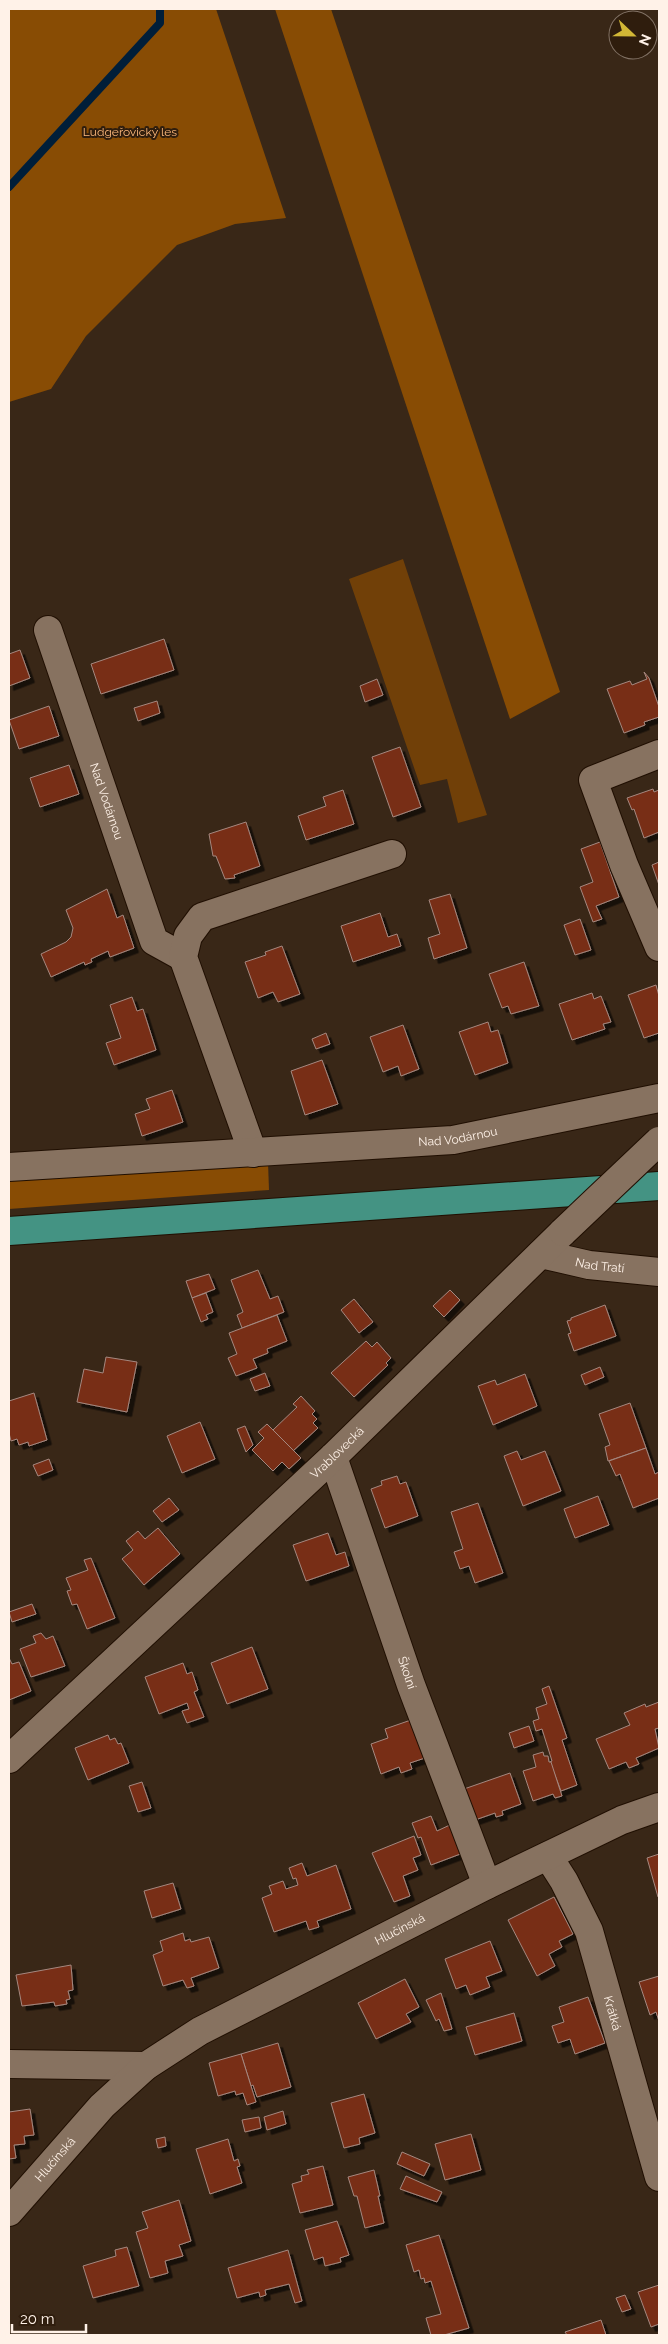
<svg xmlns="http://www.w3.org/2000/svg" width="668" height="2344" viewBox="0 0 668 2344" font-family="Raleway,sans-serif">
<style>
.green{fill:#714008}
.forest{fill:#884c04}
.lines{fill:none;stroke-linecap:round;stroke-linejoin:round}
.stream{stroke:#001e39;stroke-width:8}
.building{fill:#782e18;stroke:#a5887f;filter:url(#shadow)}
.minor-casing{stroke:#200f02;stroke-width:30}
.major-casing{stroke:#200f02;stroke-width:30}
.minor{stroke:#877260;stroke-width:28}
.major{stroke:#449383;stroke-width:28}
.minor-bridge-casing{stroke:#200f02;stroke-width:30;stroke-linecap:butt}
.minor-bridge{stroke:#877260;stroke-width:28}
.labels{text-anchor:middle;stroke-width:4;stroke-linejoin:round;paint-order:stroke}
.park-label{font-size:12px;fill:#feb97c;stroke:#2f1d0d}
.street-label{font-size:12px;fill:#fff2e8;stroke:#2f1d0d}
</style>
<defs>
<filter id="shadow"><feDropShadow dx="4.5" dy="4.5" stdDeviation="0" flood-color="#0009"/></filter>
</defs>
<rect width="100%" height="100%" fill="#392717"/>
<path class="green" d="M403,559L487,815L458,823L447,779L420,785L349,579Z"/>
<g class="forest">
<path d="M9,9H216L286,218L235,224L177,245L86,336L51,389L9,402Z"/>
<path d="M275,9H331L560,692L510,719Z"/>
<path d="M268,1162L269,1190L9,1209V1177Z"/>
</g>
<g class="lines">
<path class="stream" d="M9,187L160,23V9"/>
</g>
<g class="building">
<path d="M164,639L174,670L101,694L91,664Z"/>
<path d="M20,650L30,678L9,686V654Z"/>
<path d="M644,672L649,678L659,707V717L644,722L645,725L624,733L607,689L630,681L632,685L647,679Z"/>
<path d="M377,679L383,695L365,702L360,686Z"/>
<path d="M157,701L160,713L138,721L134,708Z"/>
<path d="M49,706L59,736L19,749L9,720Z"/>
<path d="M400,747L421,807L393,817L372,757Z"/>
<path d="M69,765L79,794L40,807L30,778Z"/>
<path d="M653,789L654,792L659,790V832L644,838L634,809L632,810L627,798Z"/>
<path d="M343,790L354,824L306,840L298,816L326,806L323,797Z"/>
<path d="M246,822L260,866L234,875L235,878L225,879L216,856H213L209,834Z"/>
<path d="M600,842L619,897L596,906L602,919L593,922L580,887L593,882L581,849Z"/>
<path d="M659,862V885L652,865Z"/>
<path d="M107,889L117,918L123,915L134,948L110,957L108,951L91,959L92,962L85,965L84,962L51,977L41,954L66,942L71,937L73,928L66,910Z"/>
<path d="M450,894L467,948L434,959L428,938L440,934L429,900Z"/>
<path d="M380,913L388,937L397,934L401,946L353,962L341,926Z"/>
<path d="M580,919L591,950L575,955L564,925Z"/>
<path d="M282,946L300,994L278,1002L273,992L258,998L245,962L266,955L265,952Z"/>
<path d="M524,962L539,1006L511,1014L508,1006L502,1008L489,974Z"/>
<path d="M656,985L659,996V1033L644,1038L628,995Z"/>
<path d="M592,993L594,999L601,996L611,1022L603,1024L605,1029L572,1040L559,1004Z"/>
<path d="M132,997L137,1011L143,1009L156,1050L114,1065L106,1043L121,1038L110,1005Z"/>
<path d="M488,1022L491,1032L498,1030L508,1063L475,1075L459,1032Z"/>
<path d="M403,1025L419,1069L401,1076L398,1066L383,1072L370,1037Z"/>
<path d="M326,1033L330,1044L316,1049L312,1039Z"/>
<path d="M322,1060L338,1104L305,1115L291,1071Z"/>
<path d="M172,1090L183,1122L142,1136L135,1114L150,1109L146,1099Z"/>
<path d="M258,1270L270,1299L278,1296L284,1312L242,1328L237,1315L243,1312L231,1280Z"/>
<path d="M209,1274L215,1289L192,1298L186,1281Z"/>
<path d="M450,1290L460,1300L444,1317L433,1306Z"/>
<path d="M206,1293L213,1312L206,1315L208,1319L201,1322L192,1298Z"/>
<path d="M354,1299L373,1322L359,1333L341,1310Z"/>
<path d="M605,1305L616,1336L574,1351L568,1334L571,1333L567,1321L571,1320V1318Z"/>
<path d="M277,1315L287,1341L267,1349L268,1353L253,1359L257,1368L236,1376L228,1358L237,1354L229,1333Z"/>
<path d="M366,1341L372,1347L377,1342L391,1358L386,1363L388,1365L354,1397L331,1373Z"/>
<path d="M106,1357L137,1362L127,1412L77,1402L84,1369L103,1373Z"/>
<path d="M600,1367L604,1377L585,1385L581,1375Z"/>
<path d="M265,1373L270,1386L255,1391L250,1379Z"/>
<path d="M525,1374L537,1406L493,1425L478,1386L495,1380L497,1385Z"/>
<path d="M34,1393L47,1440L29,1446L28,1442L19,1445L17,1439L11,1441L9,1433V1401Z"/>
<path d="M301,1396L315,1411L312,1414L317,1419L313,1423L318,1428L293,1451L273,1430L297,1407L293,1404Z"/>
<path d="M630,1403L646,1448L608,1461L605,1447L610,1445L599,1414Z"/>
<path d="M200,1422L215,1459L182,1473L167,1436Z"/>
<path d="M267,1424L301,1458L289,1469L282,1462L273,1471L252,1450L264,1438L258,1432Z"/>
<path d="M245,1426L253,1445L246,1452L237,1429Z"/>
<path d="M646,1448L655,1474L659,1472V1498L633,1508L620,1474L616,1476L609,1461Z"/>
<path d="M517,1451L521,1460L545,1451L561,1491L523,1506L504,1456Z"/>
<path d="M49,1459L53,1470L38,1476L33,1465Z"/>
<path d="M397,1476L400,1484L406,1482L418,1516L385,1528L371,1489L382,1485L381,1481Z"/>
<path d="M598,1496L609,1525L575,1538L564,1509Z"/>
<path d="M169,1498L179,1510L162,1522L153,1511Z"/>
<path d="M478,1503L503,1573L475,1583L469,1566L460,1569L454,1552L463,1549L451,1512Z"/>
<path d="M158,1528L180,1554L144,1585L122,1559L133,1550L126,1541L138,1531L145,1539Z"/>
<path d="M328,1533L336,1555L345,1552L349,1566L306,1581L293,1545Z"/>
<path d="M91,1558L115,1618L87,1629L77,1604L72,1605L67,1591L71,1590L66,1578L88,1570L84,1560Z"/>
<path d="M32,1604L36,1614L12,1622L9,1612Z"/>
<path d="M41,1633L46,1639L53,1636L65,1666L31,1677L20,1649L36,1643L33,1636Z"/>
<path d="M252,1647L268,1689L227,1704L211,1663Z"/>
<path d="M9,1658L12,1664L19,1662L31,1691L9,1700Z"/>
<path d="M183,1663L187,1674L192,1672L198,1690L194,1692L204,1717L187,1723L182,1711L189,1709L187,1703L159,1714L145,1677Z"/>
<path d="M549,1686L567,1738L562,1740L577,1785L561,1791L550,1762L552,1761L542,1729L536,1731L533,1721L539,1719L536,1708L547,1704L542,1689Z"/>
<path d="M659,1702V1728L655,1729L659,1748L636,1758L639,1764L629,1768L626,1762L609,1769L596,1739L630,1725L624,1713L645,1704L646,1707Z"/>
<path d="M411,1720L425,1758L410,1763L412,1769L401,1773L399,1767L381,1774L371,1744L388,1738L385,1729Z"/>
<path d="M529,1726L534,1741L514,1748L509,1733Z"/>
<path d="M108,1735L110,1740L115,1738L118,1744L121,1743L129,1763L88,1780L75,1748Z"/>
<path d="M543,1752L544,1756H548L549,1762H551L562,1796L555,1798L553,1794L533,1801L523,1771L536,1767L533,1755Z"/>
<path d="M510,1773L521,1804L502,1811L503,1815L496,1817L495,1813L475,1820L464,1789Z"/>
<path d="M142,1782L151,1808L138,1812L129,1786Z"/>
<path d="M431,1816L437,1831L452,1824L463,1853L431,1865L421,1837L418,1838L412,1823Z"/>
<path d="M414,1836L421,1855L413,1858L418,1870L403,1876L410,1896L394,1902L372,1853Z"/>
<path d="M659,1854V1897H658L647,1858Z"/>
<path d="M302,1863L307,1876L336,1865L351,1909L317,1921L319,1927L309,1930L306,1921L274,1932L262,1898L272,1894L269,1886L283,1881L286,1889L298,1885L296,1878L293,1879L289,1868Z"/>
<path d="M173,1883L181,1909L152,1918L144,1891Z"/>
<path d="M554,1897L573,1934L559,1941L562,1947L549,1954L555,1966L537,1976L508,1920Z"/>
<path d="M183,1933L185,1941L190,1939L191,1942L209,1937L219,1968L191,1978L194,1986L187,1988L183,1980L163,1986L153,1955L163,1951L160,1941Z"/>
<path d="M490,1941L502,1971L486,1977L490,1987L470,1995L466,1985L456,1989L445,1959Z"/>
<path d="M71,1965L73,1990L68,1991L70,1999L66,2000L67,2004L55,2006L54,2002L22,2006L16,1975Z"/>
<path d="M659,1976V2021L656,2012L650,2015L639,1982Z"/>
<path d="M405,1979L419,2007L406,2014L411,2022L376,2039L358,2003Z"/>
<path d="M441,1993L452,2029L444,2031L439,2019L436,2021L426,2000Z"/>
<path d="M588,1997L605,2043L575,2054L570,2039L558,2043L552,2026L564,2022L559,2007Z"/>
<path d="M514,2013L522,2041L475,2055L466,2027Z"/>
<path d="M278,2043L291,2087L257,2097L253,2085L251,2086L241,2054Z"/>
<path d="M241,2054L256,2102L247,2105L243,2093L236,2095L235,2091L218,2096L209,2063Z"/>
<path d="M364,2094L375,2133L359,2138L360,2144L344,2148L331,2103Z"/>
<path d="M30,2109L34,2135L24,2136L25,2144L14,2145L16,2158L9,2159V2112Z"/>
<path d="M283,2111L286,2124L267,2130L264,2117Z"/>
<path d="M259,2117L261,2128L245,2132L242,2120Z"/>
<path d="M471,2134L481,2170L445,2180L435,2144Z"/>
<path d="M165,2137L166,2146L158,2148L156,2139Z"/>
<path d="M228,2139L234,2161L238,2159L240,2166L237,2167L242,2183L210,2194L196,2149Z"/>
<path d="M402,2152L430,2164L424,2176L397,2164Z"/>
<path d="M323,2166L333,2205L300,2213L292,2184L302,2181L301,2176L309,2174L307,2170Z"/>
<path d="M374,2170L380,2196H378L384,2223L365,2228L357,2196H354L348,2177Z"/>
<path d="M406,2176L442,2192L437,2202L400,2189Z"/>
<path d="M179,2200L191,2241L179,2245L183,2256L165,2261L168,2273L150,2278L136,2232L148,2228L142,2212Z"/>
<path d="M337,2221L349,2255L340,2258L341,2262L325,2266L323,2257L314,2260L305,2230Z"/>
<path d="M439,2235L469,2328L444,2335H431L426,2318L441,2314L431,2281L425,2283L424,2278L421,2279L419,2270L414,2272L406,2245Z"/>
<path d="M127,2247L139,2286L93,2298L83,2266L116,2256L115,2250Z"/>
<path d="M288,2250L302,2301L295,2303L289,2284L265,2290L266,2295L260,2297L259,2292L237,2298L228,2268Z"/>
<path d="M659,2285V2324L651,2327L638,2292Z"/>
<path d="M625,2295L631,2309L622,2312L616,2298Z"/>
<path d="M601,2320L606,2335H567L565,2332Z"/>
</g>
<g class="lines">
<g class="minor-casing">
<g id="minor">
<path id="s1" d="M48,630L154,941L183,957"/>
<path d="M659,754L593,780L624,865L659,947"/>
<path d="M253,1153L183,957L188,936L202,917L392,854"/>
<path id="s2" d="M9,1167L453,1140L659,1098"/>
<path id="s3" d="M541,1254L589,1265L659,1272"/>
<path id="s4" d="M333,1457L411,1685L487,1885"/>
<path id="s5" d="M9,1759L333,1457L563,1232"/>
<path id="s6" d="M548,1856L564,1881L589,1931L659,2177"/>
<path d="M9,2064L146,2066"/>
<path id="s7" d="M9,2212L102,2106L146,2066L200,2031L487,1885L622,1820L659,1807"/>
</g>
</g>
<g class="major-casing">
<path id="major" d="M9,1231L659,1186"/>
</g>
<use href="#minor" class="minor"/>
<use href="#major" class="major"/>
<g class="minor-bridge-casing">
<path id="minor-bridge" d="M563,1232L659,1141"/>
</g>
<use href="#minor-bridge" class="minor-bridge"/>
</g>
<g class="labels">
<g class="park-label">
<text x="130" y="136">Ludgeřovický les</text>
</g>
<g class="street-label">
<text dy="4" stroke="none"><textPath href="#s1" startOffset="181">Nad Vodárnou</textPath></text>
<text dy="4" stroke="none"><textPath href="#s2" startOffset="450">Nad Vodárnou</textPath></text>
<text dy="4" stroke="none"><textPath href="#s3" startOffset="60">Nad Tratí</textPath></text>
<text dy="4" stroke="none"><textPath href="#s5" startOffset="449">Vrablovecká</textPath></text>
<text dy="4" stroke="none"><textPath href="#s4" startOffset="228">Školní</textPath></text>
<text dy="4" stroke="none"><textPath href="#s7" startOffset="489">Hlučínská</textPath></text>
<text dy="4" stroke="none"><textPath href="#s6" startOffset="171">Krátká</textPath></text>
<text dy="4" stroke="none"><textPath href="#s7" startOffset="70">Hlučínská</textPath></text>
</g>
</g>
<rect width="668" height="2344" fill="none" stroke="#fff2e8" stroke-width="20"/>
<g transform="translate(633 35) rotate(112)"><circle r="24" fill="#2f1d0d" stroke="#827265"/>
<path d="M0-4L9 19L0 12L-9 19Z" fill="#d2b736"/>
<text y="-8" font-size="14" font-weight="bold" text-anchor="middle" fill="#fff2e8">N</text>
</g>
<path d="M12 2324v8h74v-8" fill="none" stroke="#fff2e8" stroke-width="2.5"/>
<text x="20" y="2324" font-size="15" fill="#fff2e8" stroke="#2f1d0d" stroke-width="4" paint-order="stroke">20 m</text>
</svg>
